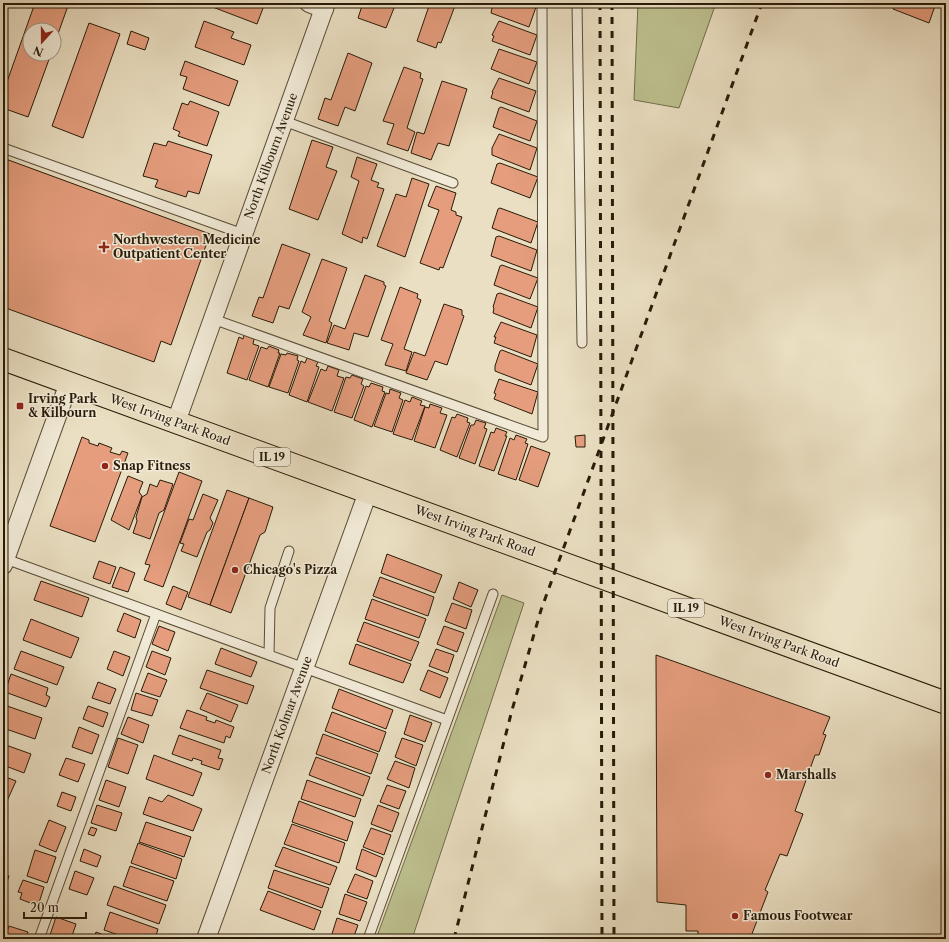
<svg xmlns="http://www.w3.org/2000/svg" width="949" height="942" viewBox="0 0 949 942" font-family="'Libre Caslon Text',serif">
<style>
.green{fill:#bdc08f;stroke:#726e4c}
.building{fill:#e59d7d;stroke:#281b08}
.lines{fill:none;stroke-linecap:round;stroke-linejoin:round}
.service-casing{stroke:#584c36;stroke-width:11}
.minor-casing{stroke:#584c36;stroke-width:20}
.primary-casing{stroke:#281b08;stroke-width:24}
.service{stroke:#f1ead7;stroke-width:9}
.minor{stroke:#f1ead7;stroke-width:18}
.primary{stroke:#eadfc2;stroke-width:22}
.rail{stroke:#281b08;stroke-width:3;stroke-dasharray:7 7;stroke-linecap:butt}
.poi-dot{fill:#8f2418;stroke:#f1ead7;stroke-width:1.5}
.labels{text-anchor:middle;stroke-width:3;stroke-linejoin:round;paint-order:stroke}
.shield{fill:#f1ead7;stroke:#645946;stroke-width:1}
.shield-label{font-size:11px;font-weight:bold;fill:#281b08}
.street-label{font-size:12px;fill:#281b08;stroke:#f1ead7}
.poi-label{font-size:12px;font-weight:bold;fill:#281b08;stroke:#f1ead7;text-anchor:start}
</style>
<rect width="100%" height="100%" fill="#eadfc2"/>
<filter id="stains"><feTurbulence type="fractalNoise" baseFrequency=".005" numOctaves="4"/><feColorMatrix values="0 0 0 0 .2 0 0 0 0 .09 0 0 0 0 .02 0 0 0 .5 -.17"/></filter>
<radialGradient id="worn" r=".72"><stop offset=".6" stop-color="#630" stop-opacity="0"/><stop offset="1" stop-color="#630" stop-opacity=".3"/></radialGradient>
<g class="green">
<path d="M638,3H716L679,108L634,100Z"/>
<path d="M502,595L524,603L412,939H376Z"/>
</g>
<g class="building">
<path d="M35,3H69L54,45V30H30V54H51L28,117L3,108V93Z"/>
<path d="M211,3H265L257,24L210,6Z"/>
<path d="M363,3H396L386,28L358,18Z"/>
<path d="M430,3H456L441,43L438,42L436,48L417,41Z"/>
<path d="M493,3H526L536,7L529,27L491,13Z"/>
<path d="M895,3H936L929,23L893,9Z"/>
<path d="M204,21L234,32L231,38L251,45L244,65L195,47Z"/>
<path d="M499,21L537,35L530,55L492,41L494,36L492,35Z"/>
<path d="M89,23L120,34L83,138L52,126Z"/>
<path d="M131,31L149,38L145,50L127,44Z"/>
<path d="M499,49L537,62L529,84L491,69Z"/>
<path d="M348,53L372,63L355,111L345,107L338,126L318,119L325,98L331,100Z"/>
<path d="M185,61L238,81L229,106L183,89L187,77L180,75Z"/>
<path d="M404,67L421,73L420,78L423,79L407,128L415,132L408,151L387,144L394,124L383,121Z"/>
<path d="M499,78L536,91L529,112L491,98L493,92H492Z"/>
<path d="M442,81L467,89L449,146L438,143L431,160L411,153L417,132L424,134Z"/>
<path d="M190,101L219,112L207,146L178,136L180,132L173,129L182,103L188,105Z"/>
<path d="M501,107L537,121L530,141L493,127L499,108Z"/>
<path d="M499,134L537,148L530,170L492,155V148Z"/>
<path d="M312,140L333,147L326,167L337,171L318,220L289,209Z"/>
<path d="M168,141L212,155L199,194L188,191L186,197L155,187L158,180L143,176L154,143L166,146Z"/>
<path d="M357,157L377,164L371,180L379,183L377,187L384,189L367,239L363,237L362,243L342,234L359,181L351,177Z"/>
<path d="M3,158L210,234L171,345L161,341L154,362L3,307Z"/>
<path d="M500,163L538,177L530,198L491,183L497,164Z"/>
<path d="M412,178L429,184L405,257L377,246L396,194L406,197Z"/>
<path d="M436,186L456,193L451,210L456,212V215L462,217L443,268L440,267L439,270L420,263L439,210L428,206Z"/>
<path d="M500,208L538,222L531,243L492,228L498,209Z"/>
<path d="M499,236L537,250L531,271L491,256L496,237Z"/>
<path d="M282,244L310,254L289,309L279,306L273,323L252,316L259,297L263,298Z"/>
<path d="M322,259L347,268L329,321L332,323L326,343L303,335L311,317L302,312Z"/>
<path d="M502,265L538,278L530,299L494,285L500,266Z"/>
<path d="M365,275L384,282V285L386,286L368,337L354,333L349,350L327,343L334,325L345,329Z"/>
<path d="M400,287L418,294L417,298L421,300L404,349L412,352L406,371L385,365L393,344L381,340Z"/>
<path d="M500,293L538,307L531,328L493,313L494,308L493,307L497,294Z"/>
<path d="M444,304L462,310V315L464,316L447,365L435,361L427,380L406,373L414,352L425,356Z"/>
<path d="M501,322L537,335L531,357L494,343L496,337H494Z"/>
<path d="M244,335L254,339L253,344L259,346L247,380L227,373L239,337L243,339Z"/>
<path d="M269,346L279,350L278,353H280L268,387L249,380L261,347L267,349Z"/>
<path d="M502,350L538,364L531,385L495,371V366L500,351Z"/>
<path d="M287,353L298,356L297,360L299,361L288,393L269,387L281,354L286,355Z"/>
<path d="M307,358L318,362L316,366L319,367L307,402L289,395L301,361L305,363Z"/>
<path d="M328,366L339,370L337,376L344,378L332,411L308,402L321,369L326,371Z"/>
<path d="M352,375L363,379L361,384L364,386L352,418L334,412L346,377L350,378Z"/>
<path d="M499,379L538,392L532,414L494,399L496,394L494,393Z"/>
<path d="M371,383L383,387L382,391L385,392L372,427L354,420L366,386L369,387Z"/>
<path d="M390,389L401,393L399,398L403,400L392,432L374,426L386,393L389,394Z"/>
<path d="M412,397L422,401L420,405L425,406L412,440L393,434L405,400L410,402Z"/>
<path d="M430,404L442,408L440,413L447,415L435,448L414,441L425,407L429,408Z"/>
<path d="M457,414L468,418L467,422L470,423L457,457L440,450L452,417L455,418Z"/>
<path d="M476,420L486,423L484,428L487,429L475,464L459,458L471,425H474Z"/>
<path d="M496,428L507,432L505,436H507L494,471L479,466L491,432L494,433Z"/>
<path d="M516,435L527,439L525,443L528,444L516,480L498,474L510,438L514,440Z"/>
<path d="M585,435V447H576L575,436Z"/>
<path d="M82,437L89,440V443L98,446L99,443L112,448L110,452L120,455L122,451L128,453L95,542L50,526Z"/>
<path d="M531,446L550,453L538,487L519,480Z"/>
<path d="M179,472L202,481L163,587L144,580L150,565L145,564Z"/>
<path d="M128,476L143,482L139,492L142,496L129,530L111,520Z"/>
<path d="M160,480L173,484L164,510L159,513L150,539L133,533L137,521L136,517L142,497L147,494L150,484L157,487Z"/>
<path d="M227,490L249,498L210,605L188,597Z"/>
<path d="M203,494L218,500L210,518L213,523L210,530L207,532L197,557L181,551L184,544L180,543L189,519L193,520Z"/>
<path d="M249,498L273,507L265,532L260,535L231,613L210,605Z"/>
<path d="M387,554L442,575L435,593L381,573Z"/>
<path d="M99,561L116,567L110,584L93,578Z"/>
<path d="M120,567L135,573L128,592L112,587Z"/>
<path d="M380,577L434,597L428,616L373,596Z"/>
<path d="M41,581L89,598L82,617L34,600Z"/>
<path d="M459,582L478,590L471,607L453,599Z"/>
<path d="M173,586L188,592L181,610L166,604Z"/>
<path d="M372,599L426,619L419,638L365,619Z"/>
<path d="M452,603L472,610L466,629L445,621Z"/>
<path d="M124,613L141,620L135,638L117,631Z"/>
<path d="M31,619L79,638L71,658L23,640Z"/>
<path d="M364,622L419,642L411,661L357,641Z"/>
<path d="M159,626L175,632L168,651L152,644Z"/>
<path d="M444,626L464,633L457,652L437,644Z"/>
<path d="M356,644L411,664L403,683L349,664Z"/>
<path d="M221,648L257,662L251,677L215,664Z"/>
<path d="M436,649L454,655L448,673L429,666Z"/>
<path d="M21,651L64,667L57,685L14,669Z"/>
<path d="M114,651L130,657L123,676L107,669Z"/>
<path d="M152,651L171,658L165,675L146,667Z"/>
<path d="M656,655L830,717L823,734L826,735L819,755H815L795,811L803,814L787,856L780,854L765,890L768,892L750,939H698V931H686V905L657,902Z"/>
<path d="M207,670L254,686L247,704L200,688Z"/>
<path d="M428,670L448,678L440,698L420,690Z"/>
<path d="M148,673L167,680L160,697L141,691Z"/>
<path d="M11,674L48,688L46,695L50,697L46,707L5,692Z"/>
<path d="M98,682L116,689L110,704L92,698Z"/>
<path d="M339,689L393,710L386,729L332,708Z"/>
<path d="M136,693L158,700L152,716L131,710Z"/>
<path d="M207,693L238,705L231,722L200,709Z"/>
<path d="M7,706L42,718L35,739L3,728V716Z"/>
<path d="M88,706L108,713L103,727L83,719Z"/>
<path d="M187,710L207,717L206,720L215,723L216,720L234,727L230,738L226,736L224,743L180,728Z"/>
<path d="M332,712L386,732L379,752L325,731Z"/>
<path d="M410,715L432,723L425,742L404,734Z"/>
<path d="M128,717L149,725L143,743L121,734Z"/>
<path d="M79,727L99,735L92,754L72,747Z"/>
<path d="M323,734L378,754L371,774L316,754Z"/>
<path d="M179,735L221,750L218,758L223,759L219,770L201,764L202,761L193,758L192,761L172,754Z"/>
<path d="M118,738L138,745L128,774L108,767Z"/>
<path d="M402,738L423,745L416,766L395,757Z"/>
<path d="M3,744L31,754L24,773L3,765Z"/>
<path d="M154,755L202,773L193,796L146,779Z"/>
<path d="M316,757L370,777L363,796L309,775Z"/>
<path d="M66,758L85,764L78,782L59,775Z"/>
<path d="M395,761L415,768L409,788L387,779Z"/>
<path d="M3,776L16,781L7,801L3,800Z"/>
<path d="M106,780L126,787L119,807L99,800Z"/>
<path d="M307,780L361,799L355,817L301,799Z"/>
<path d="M387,785L406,791L399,809L380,802Z"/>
<path d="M62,792L76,797L71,811L57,806Z"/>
<path d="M168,795L202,809L193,831L143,814L149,797L162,802Z"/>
<path d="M299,801L353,822L347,841L292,822Z"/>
<path d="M97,805L122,813L116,831L91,823Z"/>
<path d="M378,805L399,813L392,832L371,824Z"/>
<path d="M49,820L66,827L56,852L39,845Z"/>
<path d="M146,822L191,837L184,857L139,842Z"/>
<path d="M292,824L345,843L339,863L284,844Z"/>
<path d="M91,827L97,829L94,836L88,834Z"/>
<path d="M371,828L391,835L384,855L363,847Z"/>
<path d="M138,843L182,859L176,879L131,863Z"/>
<path d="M283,847L337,867L330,885L275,866Z"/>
<path d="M84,849L101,856L97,867L80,861Z"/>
<path d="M362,849L383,858L376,877L356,869Z"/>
<path d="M35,850L56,857L47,883L27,876Z"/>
<path d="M130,866L174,881L167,901L123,886Z"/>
<path d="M274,870L329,888L322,908L268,888Z"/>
<path d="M75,871L94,878L87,895L69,889Z"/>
<path d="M3,874L9,876L3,892Z"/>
<path d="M355,874L373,881L367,899L347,892Z"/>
<path d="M23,880L44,887L38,906L20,899L22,893L18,892Z"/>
<path d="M114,886L166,905L159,924L107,905Z"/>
<path d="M268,891L321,911L314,930L260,910Z"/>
<path d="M345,894L367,902L360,921L339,914Z"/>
<path d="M110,912L158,929L155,939H130L104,930Z"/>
<path d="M56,917L76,924L71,939H61L50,935Z"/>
<path d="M337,918L358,925L353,939L331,937Z"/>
<path d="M9,926L28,932L26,939H4Z"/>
<path d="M96,932L114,939H93Z"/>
</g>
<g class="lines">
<g class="service-casing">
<g id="service">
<path d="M577,3L582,343"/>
<path d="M284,121L453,183"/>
<path d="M3,148L243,234"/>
<path d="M213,319L543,437L542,3"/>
<path d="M3,558L447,720"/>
<path d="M269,655L270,608L289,551"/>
<path d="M39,939L156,614"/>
<path d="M368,939L493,594"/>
</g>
</g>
<g class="minor-casing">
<g id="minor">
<path d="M309,3L324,9"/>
<path d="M176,422L326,3"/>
<path d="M3,565L69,383"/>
<path d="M206,939L368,492"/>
</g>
</g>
<g class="primary-casing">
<path id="primary" d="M3,359L946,703"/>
</g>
<use href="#service" class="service"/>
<use href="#minor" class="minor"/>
<use href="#primary" class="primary"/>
<g class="rail">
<path d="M600,3L602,939"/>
<path d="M612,3L614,939"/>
<path d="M454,939L512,710L541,610L762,3"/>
</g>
</g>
<g class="poi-dot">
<path d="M102 241h4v4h4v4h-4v4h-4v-4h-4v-4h4z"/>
<rect x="16" y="402" width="8" height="8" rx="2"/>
<circle cx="105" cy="466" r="4"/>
<circle cx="235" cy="570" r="4"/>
<circle cx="768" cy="775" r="4"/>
<circle cx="735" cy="916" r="4"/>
</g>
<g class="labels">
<g class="shield">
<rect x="254" y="448" width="36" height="18" rx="3"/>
<rect x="668" y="599" width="36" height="18" rx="3"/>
</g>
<g class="shield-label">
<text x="272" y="461">IL 19</text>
<text x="686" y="612">IL 19</text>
</g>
<g class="street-label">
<text transform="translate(271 156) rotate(-70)" y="4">North Kilbourn Avenue</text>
<text transform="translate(170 420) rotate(20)" y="4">West Irving Park Road</text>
<text transform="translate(475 531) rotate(20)" y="4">West Irving Park Road</text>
<text transform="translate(779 642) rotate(20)" y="4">West Irving Park Road</text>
<text transform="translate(287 715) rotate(-70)" y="4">North Kolmar Avenue</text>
</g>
<g class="poi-label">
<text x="113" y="244">Northwestern Medicine<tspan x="113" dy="14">Outpatient Center</tspan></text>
<text x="28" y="403">Irving Park<tspan x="28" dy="14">&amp; Kilbourn</tspan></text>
<text x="113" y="470">Snap Fitness</text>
<text x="243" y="574">Chicago's Pizza</text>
<text x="776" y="779">Marshalls</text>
<text x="743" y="920">Famous Footwear</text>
</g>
</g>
<rect width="949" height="942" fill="none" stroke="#eadfc2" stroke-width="16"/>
<rect x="4" y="4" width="941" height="934" fill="none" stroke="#281b08" stroke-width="2"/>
<rect x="8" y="8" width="933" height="926" fill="none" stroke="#281b08"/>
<g transform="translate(42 42) rotate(201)"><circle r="19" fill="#f1ead7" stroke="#a19784"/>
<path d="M0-3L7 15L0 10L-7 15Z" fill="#8f2418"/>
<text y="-6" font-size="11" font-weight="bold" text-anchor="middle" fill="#281b08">N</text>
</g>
<path d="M24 912v6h62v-6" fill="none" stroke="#281b08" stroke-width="2"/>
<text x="30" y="912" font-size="12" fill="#281b08" stroke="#f1ead7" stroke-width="3" paint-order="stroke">20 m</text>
<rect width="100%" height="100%" filter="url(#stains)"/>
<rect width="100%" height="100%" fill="url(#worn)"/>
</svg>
